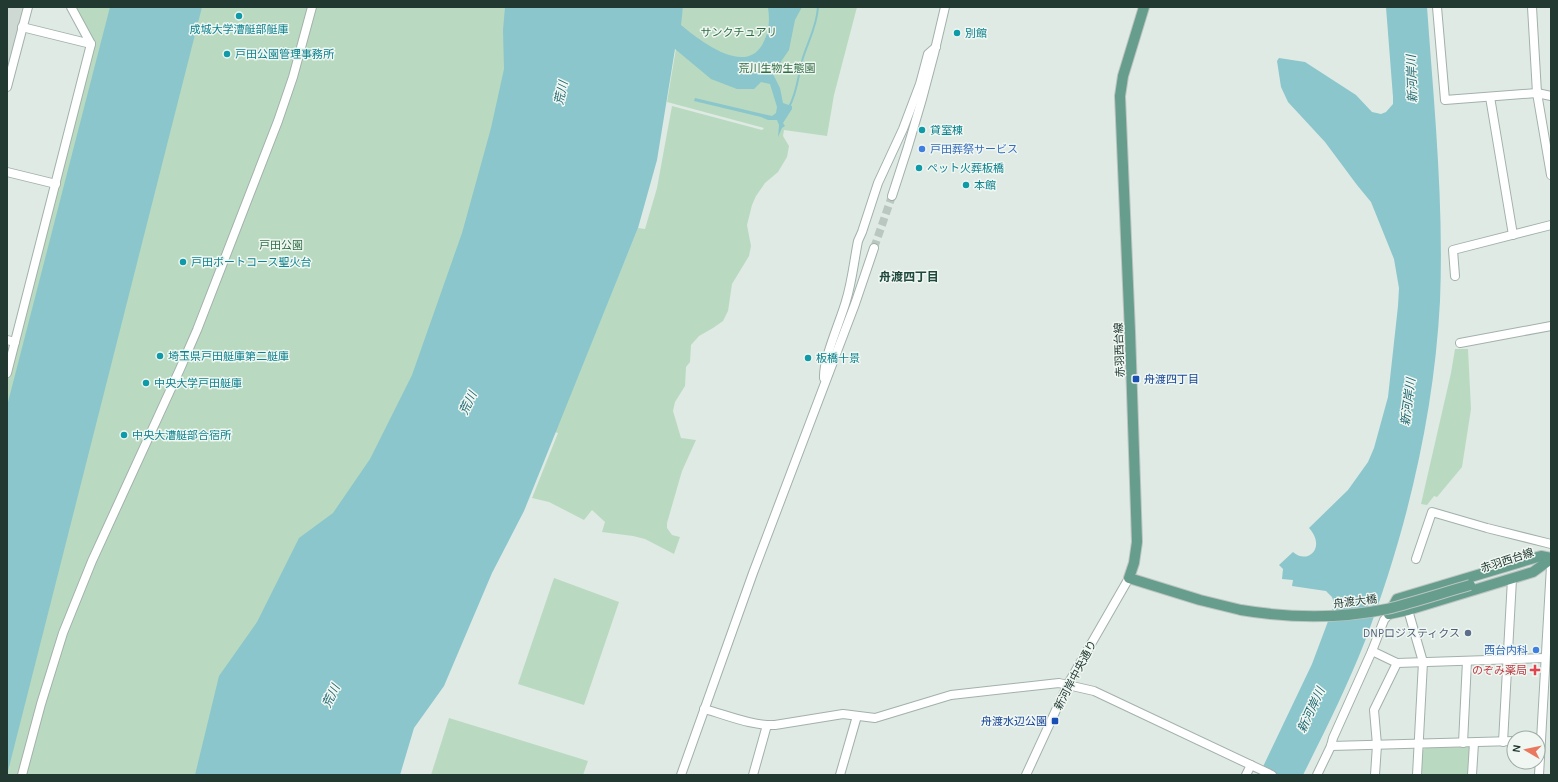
<svg xmlns="http://www.w3.org/2000/svg" width="1558" height="782" viewBox="0 0 1558 782" font-family="Karla,'Noto Sans JP',sans-serif">
<style>
.built{fill:#ced9d3}
.green{fill:#b9dac0}
.water{fill:#8ac6cc}
.lines{fill:none;stroke-linecap:round;stroke-linejoin:round}
.stream{stroke:#8ac6cc;stroke-width:2}
.minor-tunnel{stroke:#b9c7c0;stroke-width:8;stroke-dasharray:8 4;stroke-linecap:butt}
.minor-casing{stroke:#a2b1ab;stroke-width:10}
.major-casing{stroke:#bcc4c1;stroke-width:12}
.minor{stroke:#fff;stroke-width:8}
.major{stroke:#669d8c;stroke-width:10}
.major-bridge-casing{stroke:#bcc4c1;stroke-width:12;stroke-linecap:butt}
.major-bridge{stroke:#669d8c;stroke-width:10}
.culture-dot{fill:#0f9aa8;stroke:#f0f7f3;stroke-width:1.5}
.shop-dot{fill:#3f7fe0;stroke:#f0f7f3;stroke-width:1.5}
.transit-dot{fill:#1a4fb4;stroke:#f0f7f3;stroke-width:1.5}
.service-dot{fill:#5c6f8a;stroke:#f0f7f3;stroke-width:1.5}
.health-dot{fill:#e0444e;stroke:#f0f7f3;stroke-width:1.5}
.labels{text-anchor:middle;stroke-width:3;stroke-linejoin:round;paint-order:stroke}
.culture-label{font-size:11px;fill:#0d838f;stroke:#f0f7f3;text-anchor:start}
.park-label{font-size:11px;fill:#2e6d43;stroke:#f0f7f3}
.shop-label{font-size:11px;fill:#366cbe;stroke:#f0f7f3;text-anchor:start}
.street-label{font-size:11px;fill:#213931;stroke:#f0f7f3}
.transit-label{font-size:11px;fill:#164399;stroke:#f0f7f3;text-anchor:start}
.service-label{font-size:11px;fill:#4e5e75;stroke:#f0f7f3;text-anchor:end}
.health-label{font-size:11px;fill:#be3a42;stroke:#f0f7f3;text-anchor:end}
.water-label{font-size:12px;font-style:italic;fill:#206870;stroke:#f0f7f3}
.neighbourhood-label{font-size:12px;font-weight:bold;fill:#1f493c;stroke:#f0f7f3}
</style>
<rect width="100%" height="100%" fill="#dfeae4"/>
<path class="built" d="M7,7H24L7,75Z"/>
<g class="green">
<path d="M71,7H574L293,775H7V377L91,44Z"/>
<path d="M683,7H857L834,95L827,136L784,130L783,136L789,146L787,157L778,172L765,183L756,196L752,205L747,225L751,246L749,256L732,284L728,311L723,321L713,328L699,336L691,345L690,362L686,367L685,386L675,402L673,411L681,438L696,440L682,471L667,523V528L672,535L680,537L674,554L645,539L633,536L602,532L605,522L592,510L584,520L549,502L532,498L558,433L555,432L638,228L645,229L657,188L672,106L762,130L764,128L667,102Z"/>
<path d="M1455,349H1468L1471,409L1462,467L1437,497L1434,496L1427,505L1421,504L1451,373Z"/>
<path d="M554,578L619,602L584,705L518,684Z"/>
<path d="M449,718L588,761L583,775H431Z"/>
<path d="M1469,747L1472,749L1470,775H1421L1422,751L1425,748Z"/>
</g>
<g class="water">
<path d="M110,7H202L7,775V406Z"/>
<path d="M505,7H683L681,25C698,39 744,76 762,45C769,33 770,21 768,7H802L795,20L789,50L780,63L771,70L780,88L783,103L792,106V109L783,123L785,126L782,128L778,137L779,125L777,120H768L761,117L694,101L695,98L772,116L776,113L777,107L770,84L761,82L754,89H737L711,79L675,49L657,160L638,228L524,511L492,573L444,686L414,728L400,775H195L219,676L257,622L299,538L333,513L370,459L412,375L462,233L491,128L504,69L503,30Z"/>
<path d="M1386,7H1427C1434,105 1444,203 1440,301C1434,417 1406,533 1365,641C1347,687 1325,731 1303,775H1259L1312,664L1333,608L1334,603L1332,597L1326,591L1292,586L1293,580L1282,579L1283,569L1279,565L1293,552C1307,565 1327,548 1309,528L1348,490L1368,462L1374,448L1388,397L1398,306L1399,288L1394,259L1371,202L1357,185L1325,142L1288,102L1281,87L1277,61L1279,58L1305,62L1356,95L1372,112L1381,114L1386,112L1393,104V97Z"/>
</g>
<g class="lines">
<path class="stream" d="M789,107C797,93 798,77 802,61C807,43 817,27 818,7"/>
<path class="minor-tunnel" d="M874,248L892,196"/>
<g class="minor-casing">
<g id="minor">
<path d="M1437,7L1445,100L1537,93L1551,96"/>
<path d="M1532,7L1537,93L1551,175"/>
<path d="M22,27L91,44"/>
<path d="M7,87L28,7"/>
<path d="M1490,97L1513,235"/>
<path d="M7,172L56,184"/>
<path d="M892,196C913,134 931,71 945,7"/>
<path d="M1455,276L1453,250L1551,225"/>
<path d="M7,340L15,342"/>
<path d="M1460,343L1551,326"/>
<path d="M7,373L91,44L71,7"/>
<path d="M824,378C823,359 840,322 846,301C852,282 854,261 858,241L862,232L878,183L903,129L920,84L928,54L936,47"/>
<path d="M1416,559L1432,512L1487,528L1551,544"/>
<path d="M1408,610L1423,662L1417,775"/>
<path d="M1372,651L1397,663L1545,658"/>
<path d="M704,709C727,715 751,726 775,725L843,714L875,718L951,695L1059,683L1094,691L1272,775"/>
<path d="M1503,742L1512,579"/>
<path d="M1463,743L1467,661"/>
<path d="M1331,746L1514,741"/>
<path d="M22,775L41,704L63,633L92,561L180,369L197,330L278,121L293,77L312,7"/>
<path d="M681,775L753,573L855,304L874,248"/>
<path d="M753,775L767,725"/>
<path d="M840,775L857,716"/>
<path d="M1026,775L1068,684L1129,578"/>
<path d="M1246,775L1251,765"/>
<path d="M1317,775L1331,746L1333,738L1372,651L1384,620L1389,614"/>
<path d="M1375,775L1377,745L1374,710L1397,663"/>
<path d="M1472,775L1474,743"/>
<path d="M1539,775L1551,566"/>
</g>
</g>
<g class="major-casing">
<g id="major">
<path d="M1144,7L1123,76L1120,96L1130,332L1137,542L1134,563L1129,578L1200,600L1241,610"/>
<path d="M1389,614L1397,599L1541,556L1551,558"/>
<path d="M1389,614L1408,610L1533,572L1551,559"/>
</g>
</g>
<use href="#minor" class="minor"/>
<use href="#major" class="major"/>
<g class="major-bridge-casing">
<path id="major-bridge" d="M1241,610C1289,618 1339,619 1387,609C1415,602 1442,593 1470,585"/>
</g>
<use href="#major-bridge" class="major-bridge"/>
</g>
<g class="culture-dot">
<circle cx="239" cy="16" r="4"/>
<circle cx="957" cy="33" r="4"/>
<circle cx="227" cy="54" r="4"/>
<circle cx="922" cy="130" r="4"/>
<circle cx="919" cy="168" r="4"/>
<circle cx="966" cy="185" r="4"/>
<circle cx="183" cy="262" r="4"/>
<circle cx="160" cy="356" r="4"/>
<circle cx="808" cy="358" r="4"/>
<circle cx="146" cy="383" r="4"/>
<circle cx="124" cy="435" r="4"/>
</g>
<g class="shop-dot">
<circle cx="922" cy="149" r="4"/>
<circle cx="1536" cy="650" r="4"/>
</g>
<g class="transit-dot">
<rect x="1132" y="375" width="8" height="8" rx="2"/>
<rect x="1051" y="717" width="8" height="8" rx="2"/>
</g>
<circle class="service-dot" cx="1468" cy="633" r="4"/>
<path class="health-dot" d="M1533 664h4v4h4v4h-4v4h-4v-4h-4v-4h4z"/>
<g class="labels">
<g class="culture-label">
<text x="239" y="33" text-anchor="middle">成城大学漕艇部艇庫</text>
<text x="965" y="37">別館</text>
<text x="235" y="58">戸田公園管理事務所</text>
<text x="930" y="134">貸室棟</text>
<text x="927" y="172">ペット火葬板橋</text>
<text x="974" y="189">本館</text>
<text x="191" y="266">戸田ボートコース聖火台</text>
<text x="168" y="360">埼玉県戸田艇庫第二艇庫</text>
<text x="816" y="362">板橋十景</text>
<text x="154" y="387">中央大学戸田艇庫</text>
<text x="132" y="439">中央大漕艇部合宿所</text>
</g>
<g class="park-label">
<text x="739" y="36">サンクチュアリ</text>
<text x="777" y="72">荒川生物生態園</text>
<text x="281" y="249">戸田公園</text>
</g>
<g class="shop-label">
<text x="930" y="153">戸田葬祭サービス</text>
<text x="1528" y="654" text-anchor="end">西台内科</text>
</g>
<g class="street-label">
<text transform="translate(1119 350) rotate(-92)" y="4">赤羽西台線</text>
<text transform="translate(1507 560) rotate(-18)" y="4">赤羽西台線</text>
<text transform="translate(1355 601) rotate(-7)" y="4">舟渡大橋</text>
<text transform="translate(1075 675) rotate(-62)" y="4">新河岸中央通り</text>
</g>
<g class="transit-label">
<text x="1144" y="383">舟渡四丁目</text>
<text x="1047" y="725" text-anchor="end">舟渡水辺公園</text>
</g>
<g class="service-label">
<text x="1460" y="637">DNPロジスティクス</text>
</g>
<g class="health-label">
<text x="1527" y="674">のぞみ薬局</text>
</g>
<g class="water-label">
<text transform="translate(1412 79) rotate(-92)" y="4">新河岸川</text>
<text transform="translate(561 93) rotate(-78)" y="4">荒川</text>
<text transform="translate(1408 402) rotate(-83)" y="4">新河岸川</text>
<text transform="translate(468 403) rotate(-65)" y="4">荒川</text>
<text transform="translate(331 696) rotate(-65)" y="4">荒川</text>
<text transform="translate(1311 710) rotate(-65)" y="4">新河岸川</text>
</g>
<g class="neighbourhood-label">
<text x="909" y="281">舟渡四丁目</text>
</g>
</g>
<rect width="1558" height="782" fill="none" stroke="#213931" stroke-width="16"/>
<g transform="translate(1526 750) rotate(279)"><circle r="19" fill="#f0f7f3" stroke="#9daba5"/>
<path d="M0-3L7 15L0 10L-7 15Z" fill="#e9785e"/>
<text y="-6" font-size="11" font-weight="bold" text-anchor="middle" fill="#213931">N</text>
</g>
</svg>
